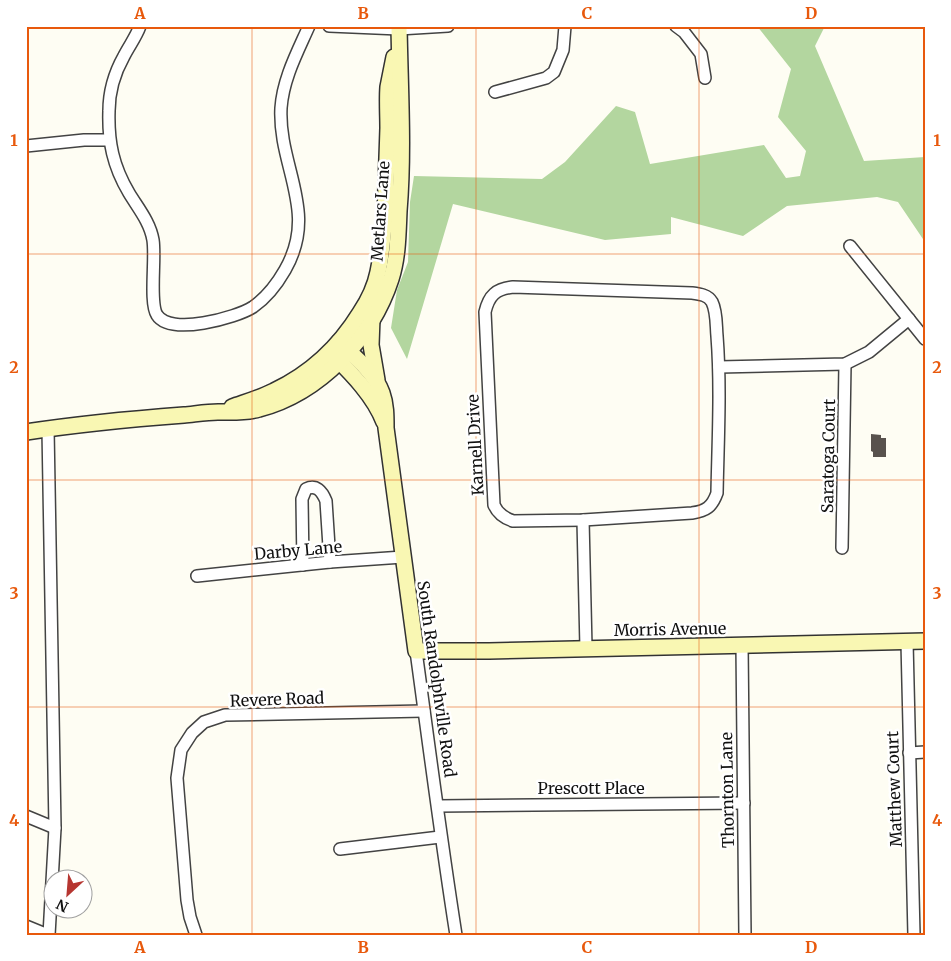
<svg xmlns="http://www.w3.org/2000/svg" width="951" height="961" viewBox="0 0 951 961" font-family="Merriweather,serif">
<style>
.forest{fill:#b3d69f}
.building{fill:#58524d}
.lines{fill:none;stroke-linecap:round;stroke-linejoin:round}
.street-casing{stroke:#434343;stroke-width:14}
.secondary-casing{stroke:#323232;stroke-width:18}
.street{stroke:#fff;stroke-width:11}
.secondary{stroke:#f9f7b3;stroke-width:15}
.grid{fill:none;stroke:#e8590c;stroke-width:1;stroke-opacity:0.55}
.labels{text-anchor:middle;stroke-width:5;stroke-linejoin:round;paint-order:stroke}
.street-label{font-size:16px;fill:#101010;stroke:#fff}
.neatline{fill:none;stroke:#e8590c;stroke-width:2}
.grid-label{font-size:16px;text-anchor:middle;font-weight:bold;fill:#e8590c}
</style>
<rect width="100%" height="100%" fill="#fefdf3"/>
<path class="forest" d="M757,26H825L815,46L864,161L925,157V190L924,191L925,193V242L898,202L877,197L787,206L743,236L671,217V234L605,240L453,204L407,359L391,328L397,290L408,262L410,202L414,176L542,179L565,162L616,106L635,112L650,164L764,145L786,178L800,176L806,151L778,117L791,69Z"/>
<path class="building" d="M871,434L881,435V438H886V457H873V452L871,451Z"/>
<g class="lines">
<g class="street-casing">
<g id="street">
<path d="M140,26C136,37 129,46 124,56C115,72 109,92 109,111C108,142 113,166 129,193C138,208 150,222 153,240C156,258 149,303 157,315C170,336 236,318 253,307C266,298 277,284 285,270C319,211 278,167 281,108C283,79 297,53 309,26"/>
<path d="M329,26L399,29L448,26"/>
<path d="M676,26L684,32L701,54L705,78"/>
<path d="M495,92L546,78L554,72L563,50L565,26"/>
<path d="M26,146L84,140H109"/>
<path d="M850,246L925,339"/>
<path d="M513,287L692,293C700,294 708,295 712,302C717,312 716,326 717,336C721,388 718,441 717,493C712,507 706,511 692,513L583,520L513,521C504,518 498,514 494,505L485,312C489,295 496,289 513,287Z"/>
<path d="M719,367L845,364L869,352L909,319"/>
<path d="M48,429L55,828L49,935"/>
<path d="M583,520L586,648"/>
<path d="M842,548L845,364"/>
<path d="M303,565L302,499L306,489C316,484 322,491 326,501L330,562"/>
<path d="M197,576L330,562L403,557"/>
<path d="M907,642L914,935"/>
<path d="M742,645L745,935"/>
<path d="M416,651C429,746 441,840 456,935"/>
<path d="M909,753L925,752"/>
<path d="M438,806L744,803"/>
<path d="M26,816L55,828"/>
<path d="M340,849L440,837"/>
<path d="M26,926L48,935"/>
<path d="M196,935L190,917L187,900L177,778L181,750L192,733L204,722L225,715L424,711"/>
</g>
</g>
<g class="secondary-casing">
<g id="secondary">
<path d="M372,318L371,345L377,380"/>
<path d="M339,342C355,357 375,373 382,393C386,404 386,416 386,428L416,651H489L925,641"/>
<path d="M333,355C352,374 374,396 384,422"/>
<path d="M232,407C246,402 260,398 274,391C310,374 339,347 360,313C368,301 375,287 378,272C382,254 383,234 385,216C386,187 387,158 388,128C388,115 387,100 388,87C390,77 392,67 394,57"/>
<path d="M26,432C79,424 131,419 184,415C195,414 207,412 218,412C232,412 246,413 259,409C320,393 372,338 391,279C398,257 398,234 399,211C404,150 400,88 399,26"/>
</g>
</g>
<use href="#street" class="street"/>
<use href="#secondary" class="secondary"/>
</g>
<path class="grid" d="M252,26V935M476,26V935M699,26V935M26,254H925M26,480H925M26,707H925"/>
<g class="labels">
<g class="street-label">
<text transform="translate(380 211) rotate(-86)" y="6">Metlars Lane</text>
<text transform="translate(475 445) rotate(-93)" y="6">Karnell Drive</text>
<text transform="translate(828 456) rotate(-89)" y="6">Saratoga Court</text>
<text transform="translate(298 550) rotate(-5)" y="6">Darby Lane</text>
<text transform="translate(670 629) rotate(-1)" y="6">Morris Avenue</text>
<text transform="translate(437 679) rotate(82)" y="6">South Randolphville Road</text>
<text transform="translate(277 699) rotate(-2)" y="6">Revere Road</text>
<text x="591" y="794">Prescott Place</text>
<text transform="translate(894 789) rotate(-92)" y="6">Matthew Court</text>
<text transform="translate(727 790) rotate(-91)" y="6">Thornton Lane</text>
</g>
</g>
<rect width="951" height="961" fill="none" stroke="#ffffff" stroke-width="55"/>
<g transform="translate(68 894) rotate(206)"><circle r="24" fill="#ffffff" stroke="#9f9f9f"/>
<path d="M0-4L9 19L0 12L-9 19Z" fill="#b63631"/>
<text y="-8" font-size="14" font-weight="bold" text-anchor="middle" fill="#101010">N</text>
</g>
<rect x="28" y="28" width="896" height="906" class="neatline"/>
<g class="grid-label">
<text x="140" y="19">A</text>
<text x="363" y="19">B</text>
<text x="587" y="19">C</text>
<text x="811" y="19">D</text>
<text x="14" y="146">1</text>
<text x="937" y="146">1</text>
<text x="14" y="373">2</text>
<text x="937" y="373">2</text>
<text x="14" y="599">3</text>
<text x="937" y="599">3</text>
<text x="14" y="826">4</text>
<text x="937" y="826">4</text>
<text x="140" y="953">A</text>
<text x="363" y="953">B</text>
<text x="587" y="953">C</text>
<text x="811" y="953">D</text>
</g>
</svg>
